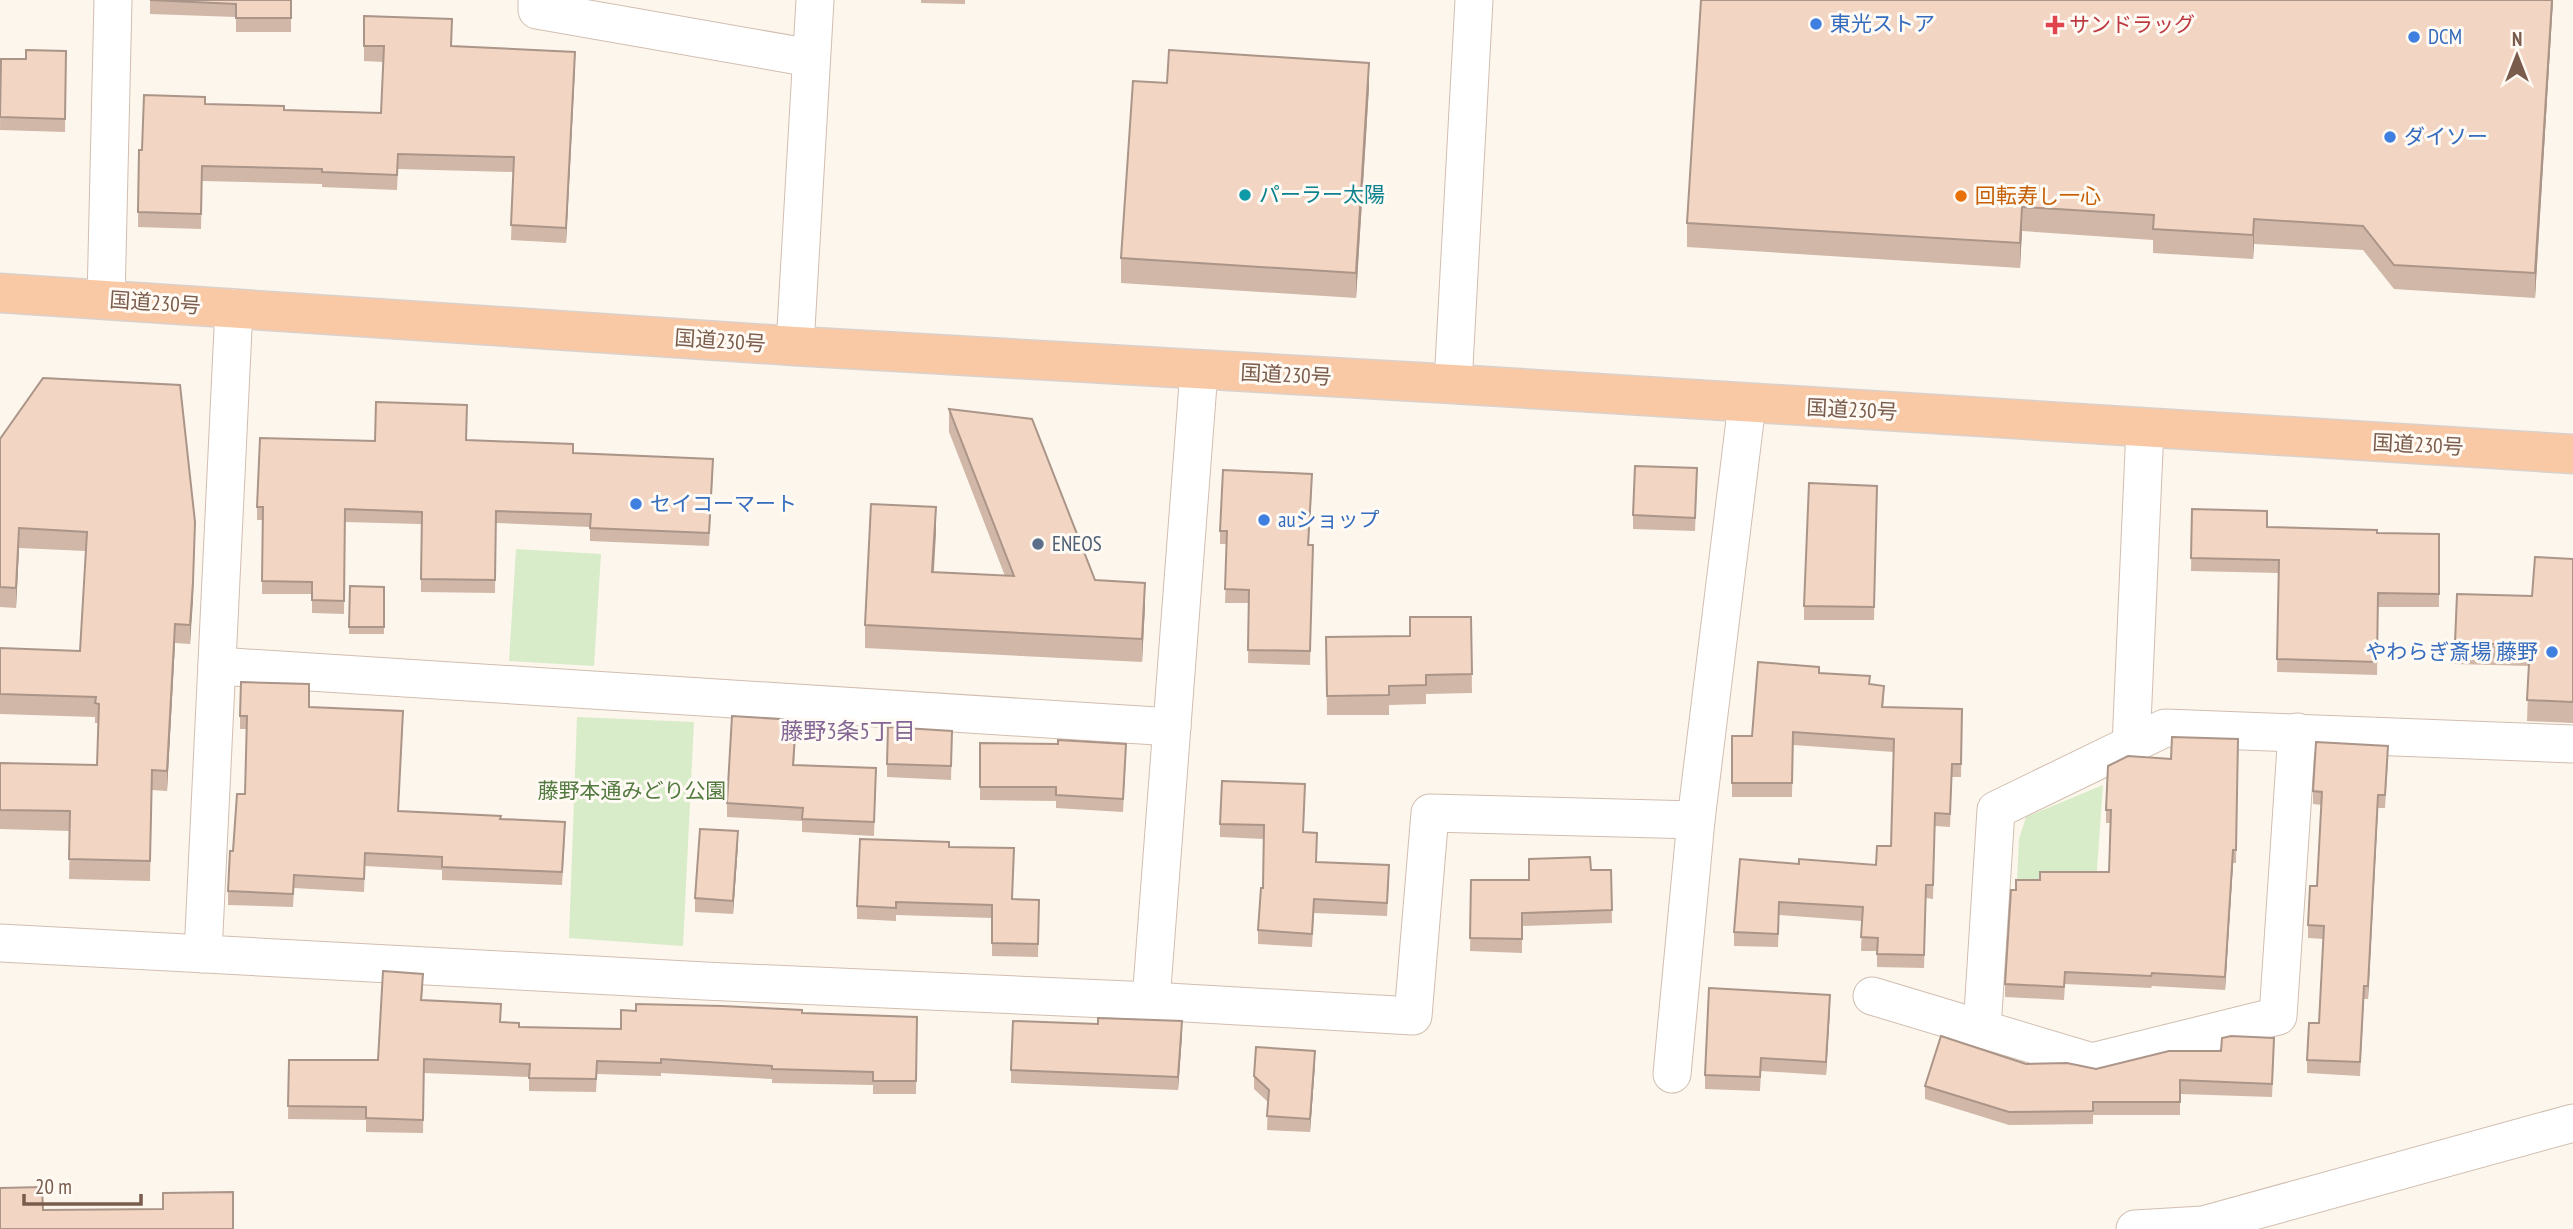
<svg xmlns="http://www.w3.org/2000/svg" width="2573" height="1229" viewBox="0 0 2573 1229" font-family="'PT Sans Narrow','Noto Sans JP',sans-serif">
<style>
.green{fill:#d8ecc9}
.lines{fill:none;stroke-linecap:round;stroke-linejoin:round}
.minor-casing{stroke:#d1beb0;stroke-width:39}
.trunk-casing{stroke:#dad1cd;stroke-width:41}
.minor{stroke:#fff;stroke-width:37}
.trunk{stroke:#f9c8a4;stroke-width:38}
.wall{fill:#d1b7a8}
.shaded-wall{fill:#aa9588}
.building{fill:#f3d5c3;stroke:#aa9588;stroke-width:2}
.shop-dot{fill:#3f7fe0;stroke:#fffaf3;stroke-width:2.5}
.health-dot{fill:#e0444e;stroke:#fffaf3;stroke-width:2.5}
.culture-dot{fill:#0f9aa8;stroke:#fffaf3;stroke-width:2.5}
.food-dot{fill:#e8710a;stroke:#fffaf3;stroke-width:2.5}
.service-dot{fill:#5c6f8a;stroke:#fffaf3;stroke-width:2.5}
.labels{text-anchor:middle;stroke-width:6;stroke-linejoin:round;paint-order:stroke}
.shop-label{font-size:21px;fill:#366cbe;stroke:#fffaf3;text-anchor:start}
.health-label{font-size:21px;fill:#be3a42;stroke:#fffaf3;text-anchor:start}
.culture-label{font-size:21px;fill:#0d838f;stroke:#fffaf3;text-anchor:start}
.food-label{font-size:21px;fill:#c56008;stroke:#fffaf3;text-anchor:start}
.street-label{font-size:21px;fill:#7a5c4d;stroke:#fffaf3}
.service-label{font-size:21px;fill:#4e5e75;stroke:#fffaf3;text-anchor:start}
.park-label{font-size:21px;fill:#537a41;stroke:#fffaf3}
.neighbourhood-label{font-size:23px;fill:#846695;stroke:#fffaf3}
</style>
<rect width="100%" height="100%" fill="#fdf6ec"/>
<g class="green">
<path d="M516,549L601,554L594,666L509,661Z"/>
<path d="M577,717L694,722L683,946L569,938Z"/>
<path d="M2103,785L2096,884L2017,879L2019,839L2026,817Z"/>
</g>
<g class="lines">
<g class="minor-casing">
<g id="minor">
<path d="M537,0V10L811,58"/>
<path d="M106,300L113,0"/>
<path d="M795,346L815,0"/>
<path d="M1453,384L1474,0"/>
<path d="M217,666L1172,727"/>
<path d="M2131,746L2145,428"/>
<path d="M0,943L705,981L1151,1001L1413,1016L1430,813L1696,820"/>
<path d="M203,954L234,308"/>
<path d="M1872,996L2092,1062L2278,1016L2297,732"/>
<path d="M1151,1001L1199,371"/>
<path d="M1982,1029L1996,810L2165,728L2573,744"/>
<path d="M1672,1074L1696,820L1747,404"/>
<path d="M2135,1229L2203,1225L2573,1123"/>
</g>
</g>
<g class="trunk-casing">
<path id="trunk" d="M0,293L795,346L1453,384L2573,454"/>
</g>
<use href="#minor" class="minor"/>
<use href="#trunk" class="trunk"/>
</g>
<g class="wall">
<path d="M150,0H291V32H236V17L150,14Z"/>
<path d="M921,0H965V4L921,3Z"/>
<path d="M2553,0L2535,298L2394,289L2363,250L2254,244L2253,259L2153,253V240L2022,231L2020,268L1687,247V223Z"/>
<path d="M364,16L452,46L575,67L566,243L511,240L513,172L398,169L397,190L322,187V184L202,181L201,229L138,227L139,150H142L205,104L284,110L381,113L383,62L364,61Z"/>
<path d="M66,51L65,132L0,130L1,59H26Z"/>
<path d="M1167,83L1369,87L1356,298L1121,283V258Z"/>
<path d="M949,409L1095,580L1145,606L1142,662L865,648V625L936,531L934,572L1005,576L949,432Z"/>
<path d="M0,439L195,542L190,644L175,643L167,791L152,790L150,881L69,879L70,831L0,829V763L97,765L98,723H95V717L0,714V648L80,651L86,551L19,548L16,608L0,607Z"/>
<path d="M467,440L573,453L713,472L709,546L590,541V527L496,523L495,593L421,592V524L345,522L344,614L312,613V594H262L263,520H257V507L375,441Z"/>
<path d="M1697,481L1695,531L1633,529V515Z"/>
<path d="M1877,486L1874,620H1804V606Z"/>
<path d="M1312,488L1309,545H1313L1310,665L1248,663L1249,603H1225L1227,544H1220V531Z"/>
<path d="M2192,509L2267,527L2377,533L2439,534V607H2378L2377,675L2277,672L2279,573L2191,571Z"/>
<path d="M2573,559V723L2527,721L2529,666L2455,664V643L2532,596Z"/>
<path d="M350,586L384,587V634H349Z"/>
<path d="M1471,617L1472,693L1426,694V704L1389,705V715H1327L1326,637L1410,636Z"/>
<path d="M1819,673L1870,684L1884,699L1883,707L1962,709L1961,777H1952L1950,827L1935,826L1933,899L1926,898L1924,968L1877,967V951H1861L1862,921L1779,915L1778,947L1734,946V932L1799,864L1876,865L1891,846L1894,752L1793,745L1792,797H1732V736H1752Z"/>
<path d="M309,707L403,724L398,811L500,819L565,836L562,885L442,880V870L365,866L364,892L294,888L293,907L228,905V891L233,851L245,794L247,729H240V716Z"/>
<path d="M796,733L794,765L876,782L874,836L802,832V821L727,817V803Z"/>
<path d="M2238,739L2236,863H2233L2225,990L2152,986L2151,988L2065,984L2064,1000L2005,997V984L2040,880L2109,872L2110,823H2106V810L2171,759Z"/>
<path d="M980,743L1058,744L1126,757L1123,812L1056,808V801L980,800Z"/>
<path d="M952,744L951,780L887,777V764Z"/>
<path d="M2388,760L2385,808H2378L2368,999H2364L2360,1076L2307,1073V1060L2319,1023L2324,939L2308,938V925L2317,886L2322,805L2313,804V791Z"/>
<path d="M1305,797L1303,832L1317,862L1389,879L1387,916L1314,913L1312,947L1258,944V930L1263,888L1264,839L1220,837V824Z"/>
<path d="M738,844L733,914L695,912V898Z"/>
<path d="M949,847L1013,899L1039,900L1038,957L992,956V918L896,915V921L857,919V906Z"/>
<path d="M1591,870H1611L1612,923L1522,926V953L1470,951L1471,880H1529Z"/>
<path d="M423,987L422,1000L519,1027L621,1029L802,1013L917,1017L916,1094H873V1085L772,1083V1079L661,1073V1076L597,1074L596,1092L529,1091V1077L424,1073L423,1133L366,1132V1120L288,1119L289,1060H378Z"/>
<path d="M1830,1008L1826,1075L1761,1071L1760,1091L1705,1089V1075Z"/>
<path d="M1182,1035L1178,1090L1011,1083V1070Z"/>
<path d="M2274,1052L2272,1097L2180,1094V1115H2093V1124L2009,1125L1925,1099V1086L2026,1064L2096,1069Z"/>
<path d="M1315,1064L1310,1132L1267,1130L1268,1102L1254,1089V1076Z"/>
</g>
<g class="shaded-wall">
<path d="M2552,0H2553L2535,298V273Z"/>
<path d="M575,52V67L566,243V228Z"/>
<path d="M1369,63V87L1356,298V273Z"/>
<path d="M2022,207V231L2020,268V243Z"/>
<path d="M2254,219V244L2253,259V235Z"/>
<path d="M936,507V531L932,595V572Z"/>
<path d="M195,522L193,601L190,644V625Z"/>
<path d="M19,528V548L16,608V588Z"/>
<path d="M1145,583V606L1142,662V639Z"/>
<path d="M175,624V643L167,791V771Z"/>
<path d="M2378,795V808L2368,999V986Z"/>
<path d="M738,831V844L733,914V901Z"/>
<path d="M2233,850V863L2225,990V977Z"/>
<path d="M1830,995V1008L1826,1075V1062Z"/>
<path d="M1182,1021V1035L1178,1090V1077Z"/>
<path d="M1315,1051V1064L1310,1132V1119Z"/>
</g>
<g class="building">
<path d="M150,0H291V18H236V4Z"/>
<path d="M1701,0H2552L2535,273L2394,265L2363,226L2254,219L2253,235L2153,229L2154,215L2022,207L2020,243L1687,223Z"/>
<path d="M364,16L452,19L451,46L575,52L566,228L511,225L514,157L398,154L397,175L322,172V169L202,166L201,214L138,212L139,150H142L144,95L205,97V104L284,106V110L381,113L384,46H364Z"/>
<path d="M26,50L66,51L65,119L0,117L1,59H26Z"/>
<path d="M1169,50L1369,63L1356,273L1121,258L1133,81L1167,83Z"/>
<path d="M43,378L180,385L195,522L193,582L190,625L175,624L167,771L152,770L150,861L69,859L70,811L0,810V763L97,765L99,704L95,703L96,697L0,694V648L80,651L87,532L19,528L16,588L0,587V439Z"/>
<path d="M376,402L467,405L466,440L573,444V453L713,459L709,533L590,528L591,514L496,511L495,580L421,579L422,512L345,509L344,601L312,600V582L262,581L263,507H257L260,438L375,441Z"/>
<path d="M949,409L1032,419L1095,580L1145,583L1142,639L865,625L871,504L936,507L932,572L1014,576Z"/>
<path d="M1635,466L1697,468L1695,518L1633,515Z"/>
<path d="M1223,470L1312,474L1308,545H1313L1310,651L1248,650L1249,590L1225,589L1227,531H1220Z"/>
<path d="M1809,483L1877,486L1874,607L1804,606Z"/>
<path d="M2192,509L2267,511V527L2377,530V533L2439,534V594L2378,593L2377,662L2277,659L2279,560L2191,558Z"/>
<path d="M2535,557L2573,559V702L2527,700L2530,645L2455,643L2457,594L2532,596Z"/>
<path d="M350,586L384,587V627H349Z"/>
<path d="M1410,617H1471L1472,674L1426,675V685L1389,686V695L1327,696L1326,637L1410,636Z"/>
<path d="M1758,662L1819,667V673L1870,676L1869,684L1884,686L1882,707L1962,709L1961,764H1952L1950,814L1935,813L1933,885H1926L1924,955L1877,954L1878,938L1861,937L1863,907L1779,902L1778,934L1734,932L1740,859L1799,864V859L1876,865L1877,846H1891L1894,739L1793,732L1792,783H1732V736H1752Z"/>
<path d="M241,682L309,684V707L403,711L398,811L501,816L500,819L565,822L562,872L442,867V857L365,853L364,879L294,875L293,894L228,891L230,851H233L237,794H245L247,716H240Z"/>
<path d="M732,716L796,720L793,765L876,768L874,822L802,819L803,808L727,803Z"/>
<path d="M888,727L952,731L951,766L887,764Z"/>
<path d="M2172,737L2238,739L2236,850H2233L2225,977L2152,973L2151,976L2065,972L2064,987L2005,984L2011,890H2016V880H2040V872H2109L2111,810H2106L2108,766L2128,756L2171,759Z"/>
<path d="M1058,740L1126,744L1123,799L1056,795V787H980V743L1058,744Z"/>
<path d="M2316,742L2388,746L2385,795H2378L2368,986H2364L2360,1062L2307,1060L2309,1023H2319L2324,926L2308,925L2310,886H2317L2322,792L2313,791Z"/>
<path d="M1222,781L1305,784L1303,832L1317,833L1316,862L1389,865L1387,903L1314,899L1312,934L1258,930L1261,888H1263L1264,825L1220,824Z"/>
<path d="M700,829L738,831L733,901L695,898Z"/>
<path d="M860,839L949,842V847L1014,848L1012,899L1039,900L1038,944L992,943V905L896,902V908L857,906Z"/>
<path d="M1590,857L1591,870H1611L1612,910L1522,913V939L1470,938L1471,880H1529V859Z"/>
<path d="M383,971L423,974L421,1000L501,1004L500,1022L519,1023V1027L621,1029V1010L636,1011V1004L722,1006L802,1010V1013L917,1017L916,1081H873V1072L772,1069V1066L661,1059V1063L597,1061L596,1079L529,1078L530,1064L424,1059L423,1120L366,1118V1107L288,1106L289,1060H378Z"/>
<path d="M1709,988L1830,995L1826,1062L1761,1058L1760,1077L1705,1075Z"/>
<path d="M1098,1018L1182,1021L1178,1077L1011,1070L1013,1021L1098,1024Z"/>
<path d="M1941,1036L2026,1064L2067,1063L2096,1069L2169,1051H2221L2222,1038L2231,1036L2274,1038L2272,1084L2180,1080V1102H2093V1111L2009,1112L1925,1086Z"/>
<path d="M1256,1047L1315,1051L1310,1119L1267,1116L1269,1090L1254,1076Z"/>
<path d="M42,1187L43,1210L163,1209V1193L233,1192V1229H0V1188Z"/>
</g>
<g class="shop-dot">
<circle cx="1816" cy="24" r="7"/>
<circle cx="2414" cy="37" r="7"/>
<circle cx="2390" cy="137" r="7"/>
<circle cx="636" cy="504" r="7"/>
<circle cx="1264" cy="520" r="7"/>
<circle cx="2552" cy="652" r="7"/>
</g>
<path class="health-dot" d="M2051.5 14.5h7v7h7v7h-7v7h-7v-7h-7v-7h7z"/>
<circle class="culture-dot" cx="1245" cy="195" r="7"/>
<circle class="food-dot" cx="1961" cy="196" r="7"/>
<circle class="service-dot" cx="1038" cy="544" r="7"/>
<g class="labels">
<g class="shop-label">
<text x="1830" y="31">東光ストア</text>
<text x="2428" y="44">DCM</text>
<text x="2404" y="144">ダイソー</text>
<text x="650" y="511">セイコーマート</text>
<text x="1278" y="527">auショップ</text>
<text x="2538" y="659" text-anchor="end">やわらぎ斎場 藤野</text>
</g>
<g class="health-label">
<text x="2069" y="32">サンドラッグ</text>
</g>
<g class="culture-label">
<text x="1259" y="202">パーラー太陽</text>
</g>
<g class="food-label">
<text x="1975" y="203">回転寿し一心</text>
</g>
<g class="street-label">
<text transform="translate(155 303) rotate(4)" y="7">国道230号</text>
<text transform="translate(720 341) rotate(4)" y="7">国道230号</text>
<text transform="translate(1286 375) rotate(3)" y="7">国道230号</text>
<text transform="translate(1852 410) rotate(3)" y="7">国道230号</text>
<text transform="translate(2418 445) rotate(3)" y="7">国道230号</text>
</g>
<g class="service-label">
<text x="1052" y="551">ENEOS</text>
</g>
<g class="park-label">
<text x="632" y="798">藤野本通みどり公園</text>
</g>
<g class="neighbourhood-label">
<text x="848" y="739">藤野3条5丁目</text>
</g>
</g>
<g transform="translate(2517 56)" stroke="#fffaf3" stroke-width="5" paint-order="stroke">
<path d="M0-5L12 26L0 18L-12 26Z" fill="#7a5c4d"/>
<text y="-10" font-size="19" font-weight="bold" text-anchor="middle" fill="#7a5c4d">N</text>
</g>
<path d="M24 1194v10h117v-10" fill="none" stroke="#7a5c4d" stroke-width="3.5"/>
<text x="35" y="1194" font-size="21" fill="#7a5c4d" stroke="#fffaf3" stroke-width="5" paint-order="stroke">20 m</text>
</svg>
